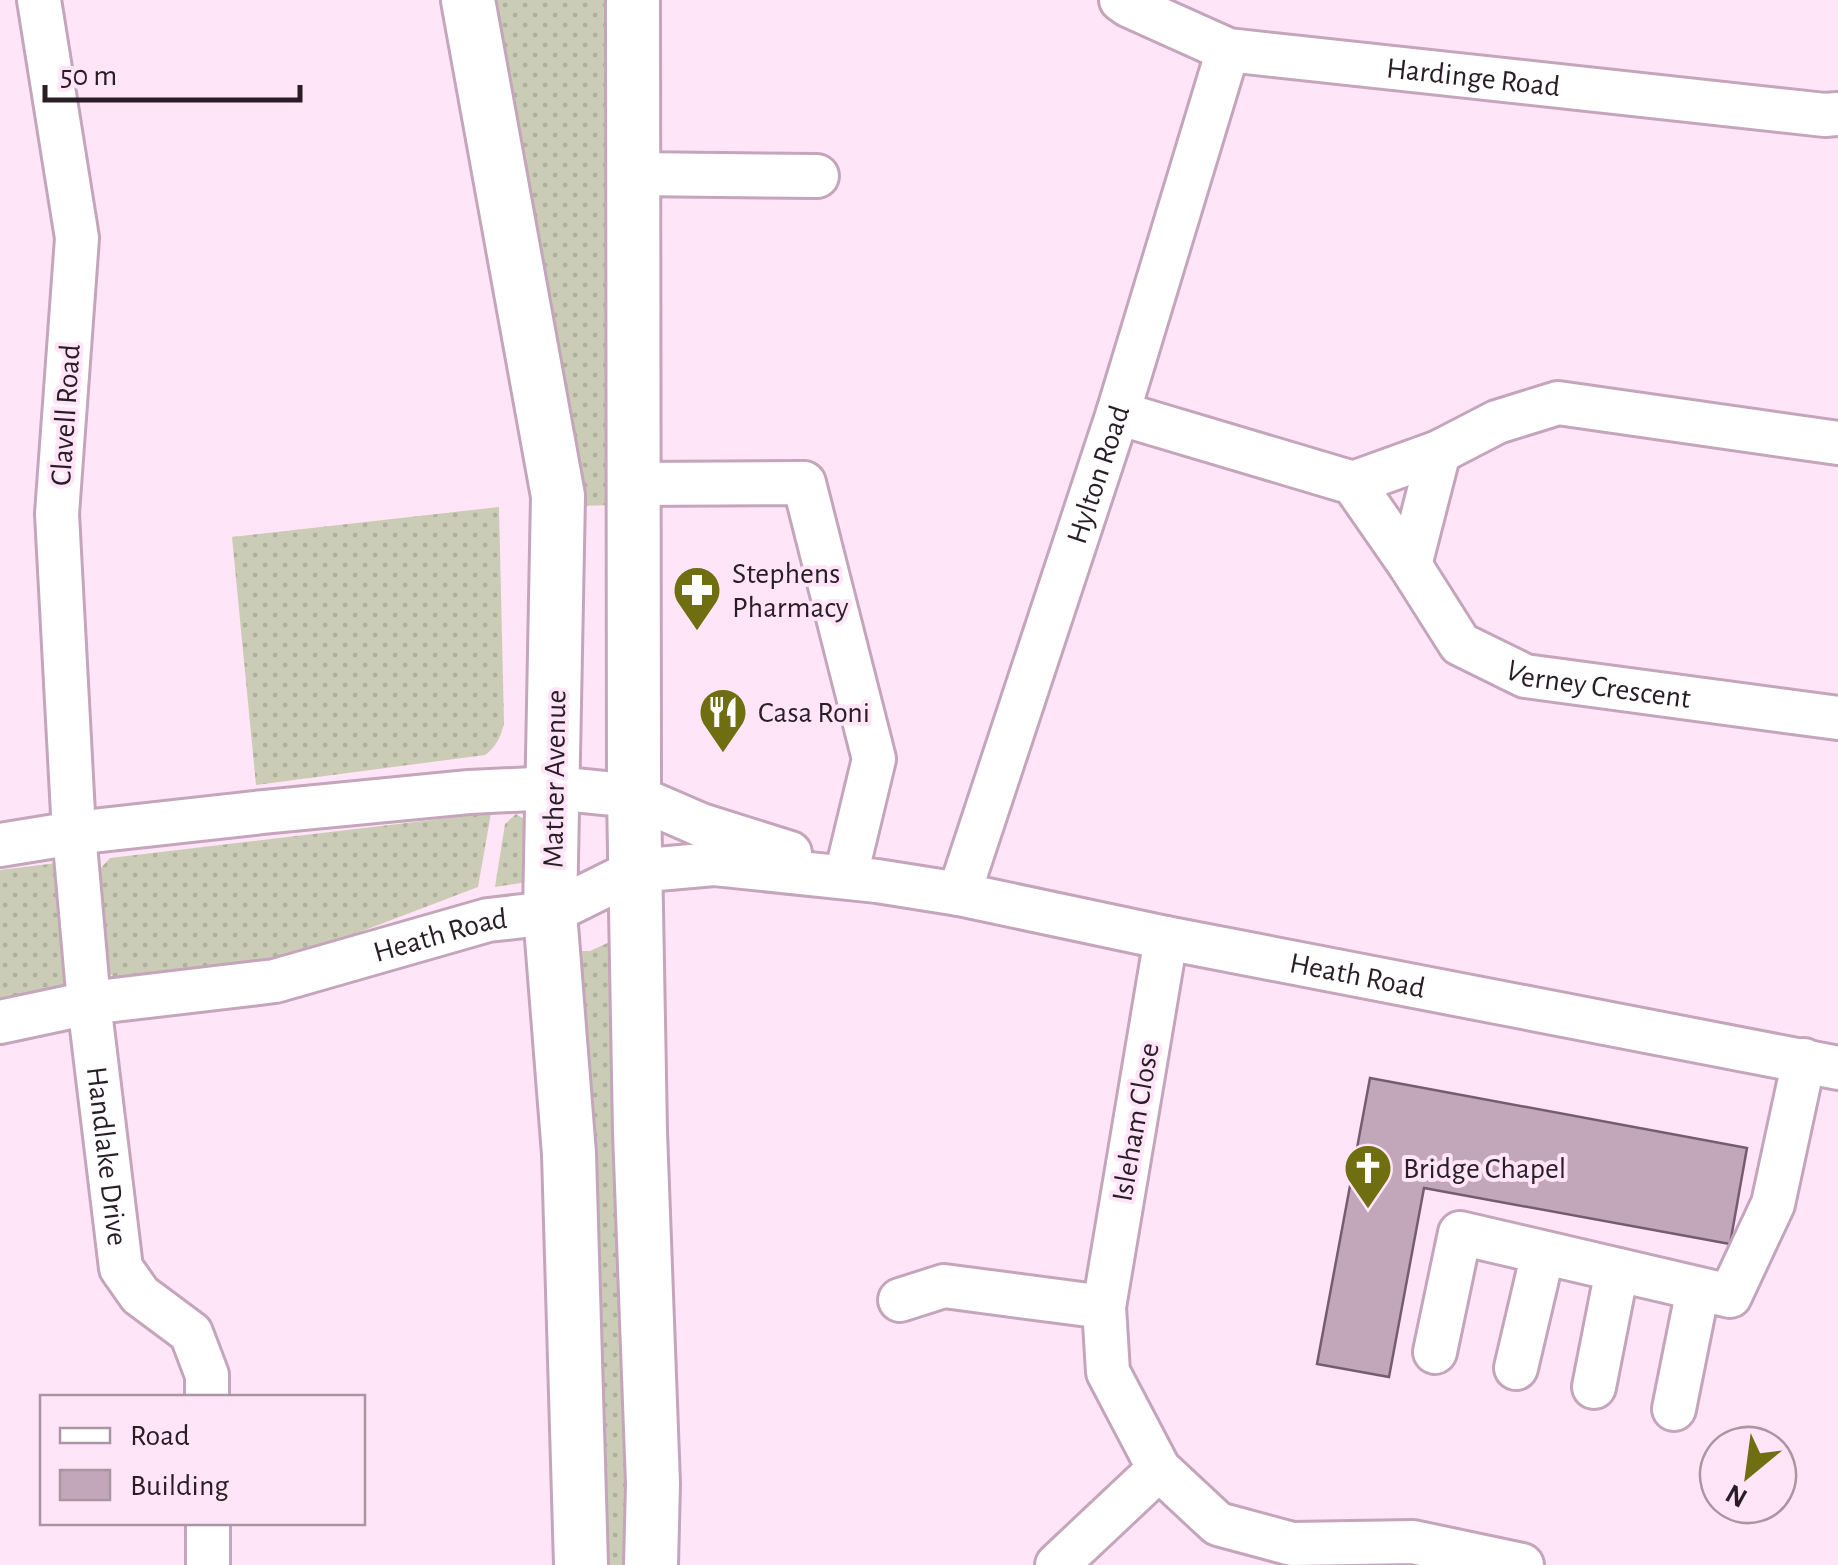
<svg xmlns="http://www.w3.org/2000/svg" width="1838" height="1565" viewBox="0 0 1838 1565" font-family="'Alegreya Sans',sans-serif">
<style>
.grass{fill:url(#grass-dots)}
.building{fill:#c2a6ba;stroke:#775c70;stroke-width:2.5}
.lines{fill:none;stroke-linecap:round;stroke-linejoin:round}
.minor-casing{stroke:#c4a5bb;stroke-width:48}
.major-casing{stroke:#c4a5bb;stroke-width:58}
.minor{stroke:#fff;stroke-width:42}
.major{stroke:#fff;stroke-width:52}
.labels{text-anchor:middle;stroke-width:8;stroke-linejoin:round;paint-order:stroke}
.street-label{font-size:30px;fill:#291e26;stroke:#ffe5f7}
.poi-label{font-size:30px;fill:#291e26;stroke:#ffe5f7;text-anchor:start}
</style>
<defs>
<pattern id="grass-dots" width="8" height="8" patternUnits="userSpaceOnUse" patternTransform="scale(2.5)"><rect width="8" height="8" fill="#cbccb5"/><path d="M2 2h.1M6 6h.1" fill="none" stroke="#aeaf9c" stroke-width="1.8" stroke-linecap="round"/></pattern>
</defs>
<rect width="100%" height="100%" fill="#ffe5f7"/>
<g class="grass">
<path d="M494,0H614L618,505L575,506Z"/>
<path d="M499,507L504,723C501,737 496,747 485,755L256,785L232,537Z"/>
<path d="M491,813L478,887L310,951L121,983L108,972L99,870L110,858Z"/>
<path d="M516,814L530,823V874L521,883L495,887L505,824Z"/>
<path d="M57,863L69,989L0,1002V870Z"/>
<path d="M614,940L642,1565H590L582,951H590Z"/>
</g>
<path class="building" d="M1370,1078L1747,1148L1730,1244L1424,1188L1389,1377L1317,1364Z"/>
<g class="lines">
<g class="minor-casing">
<g id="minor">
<path id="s1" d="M39,0L77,238L57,514L74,833L89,1003L121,1268L140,1295L191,1333L207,1375V1398"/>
<path id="s2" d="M1121,0L1128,5L1228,50L1825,115L1838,114"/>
<path d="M633,174L817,176"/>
<path id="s3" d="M1118,413L1353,483L1410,565L1460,644L1525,676L1838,718"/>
<path d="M1353,483L1439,452L1497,422L1558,403L1838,443"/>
<path d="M633,484L804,483L874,759L847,871"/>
<path d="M1410,565L1439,452"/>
<path d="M0,845L74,833L263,812L469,792L554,788L634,796L701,825L790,853"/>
<path id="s4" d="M959,894L1118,413L1228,50"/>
<path d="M1166,938L1104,1307L1108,1372L1159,1469L1218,1524L1292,1544L1413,1542L1522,1565"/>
<path id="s5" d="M0,1022L89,1003L275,981L488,920L550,913L635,871L714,864L877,881L959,894L1166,938L1838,1068"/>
<path d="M900,1300L944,1286L1104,1307"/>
<path d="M1435,1352L1460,1233L1730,1296L1773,1204L1804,1060"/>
<path d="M1516,1368L1543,1253"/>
<path d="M1594,1387L1617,1270"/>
<path d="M1674,1409L1698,1289"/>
<path d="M208,1522V1565"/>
<path d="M1057,1565L1159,1469"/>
</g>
</g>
<g class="major-casing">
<g id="major">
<path d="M468,0L558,496L550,913L569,1154L581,1565"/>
<path d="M633,0L634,796L640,1132L653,1484L651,1565"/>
</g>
</g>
<use href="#minor" class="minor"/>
<use href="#major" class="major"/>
</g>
<defs>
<g id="pharmacy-pin" transform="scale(2.5)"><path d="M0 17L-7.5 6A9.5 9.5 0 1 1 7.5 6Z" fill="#6f6f11" stroke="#ffe5f7"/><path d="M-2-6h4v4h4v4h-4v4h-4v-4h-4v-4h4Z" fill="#fff"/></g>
<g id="restaurant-pin" transform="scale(2.5)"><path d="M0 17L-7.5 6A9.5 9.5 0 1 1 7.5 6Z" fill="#6f6f11" stroke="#ffe5f7"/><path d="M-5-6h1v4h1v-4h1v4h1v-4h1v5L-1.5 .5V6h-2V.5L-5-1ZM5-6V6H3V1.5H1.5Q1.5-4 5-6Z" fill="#fff"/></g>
<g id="church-pin" transform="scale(2.5)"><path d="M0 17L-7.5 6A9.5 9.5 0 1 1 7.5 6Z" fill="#6f6f11" stroke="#ffe5f7"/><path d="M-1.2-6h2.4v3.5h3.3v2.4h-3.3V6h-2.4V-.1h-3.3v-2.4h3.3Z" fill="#fff"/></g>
</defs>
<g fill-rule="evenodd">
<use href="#pharmacy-pin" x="697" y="590"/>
<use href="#restaurant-pin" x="723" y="712"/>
<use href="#church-pin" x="1368" y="1168"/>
</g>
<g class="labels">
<g class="street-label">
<text dy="10" stroke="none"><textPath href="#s2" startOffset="365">Hardinge Road</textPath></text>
<text transform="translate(65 415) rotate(-86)" y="10">Clavell Road</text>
<text dy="10" stroke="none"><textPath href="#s4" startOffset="442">Hylton Road</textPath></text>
<text dy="10" stroke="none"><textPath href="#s3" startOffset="585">Verney Crescent</textPath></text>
<text transform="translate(554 779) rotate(-89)" y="10">Mather Avenue</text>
<text dy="10" stroke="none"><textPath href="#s5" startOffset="450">Heath Road</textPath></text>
<text dy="10" stroke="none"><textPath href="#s5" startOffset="1390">Heath Road</textPath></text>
<text transform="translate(1135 1122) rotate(-80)" y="10">Isleham Close</text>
<text dy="10" stroke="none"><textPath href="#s1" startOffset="1162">Handlake Drive</textPath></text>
</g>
<g class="poi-label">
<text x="732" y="583">Stephens<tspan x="732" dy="34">Pharmacy</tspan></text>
<text x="758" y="722">Casa Roni</text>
<text x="1403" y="1178">Bridge Chapel</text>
</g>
</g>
<rect x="40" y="1395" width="325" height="130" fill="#ffe5f7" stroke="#a995a3" stroke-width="2.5"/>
<rect x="60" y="1428" width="50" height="15" fill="#ffffff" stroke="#a995a3" stroke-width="2.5"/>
<text x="130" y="1445" font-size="30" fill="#291e26">Road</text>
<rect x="60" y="1470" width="50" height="30" fill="#c2a6ba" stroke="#a995a3" stroke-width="2.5"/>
<text x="130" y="1495" font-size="30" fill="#291e26">Building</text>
<g transform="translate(1748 1475) rotate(209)"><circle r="48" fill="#ffe5f7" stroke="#a995a3" stroke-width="2.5"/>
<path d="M0-8L18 38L0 25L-18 38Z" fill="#6f6f11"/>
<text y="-15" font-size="28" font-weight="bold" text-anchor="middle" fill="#291e26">N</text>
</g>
<path d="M45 85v15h255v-15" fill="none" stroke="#291e26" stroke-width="5"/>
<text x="60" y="85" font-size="30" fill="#291e26" stroke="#ffe5f7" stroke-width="8" paint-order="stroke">50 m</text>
</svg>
